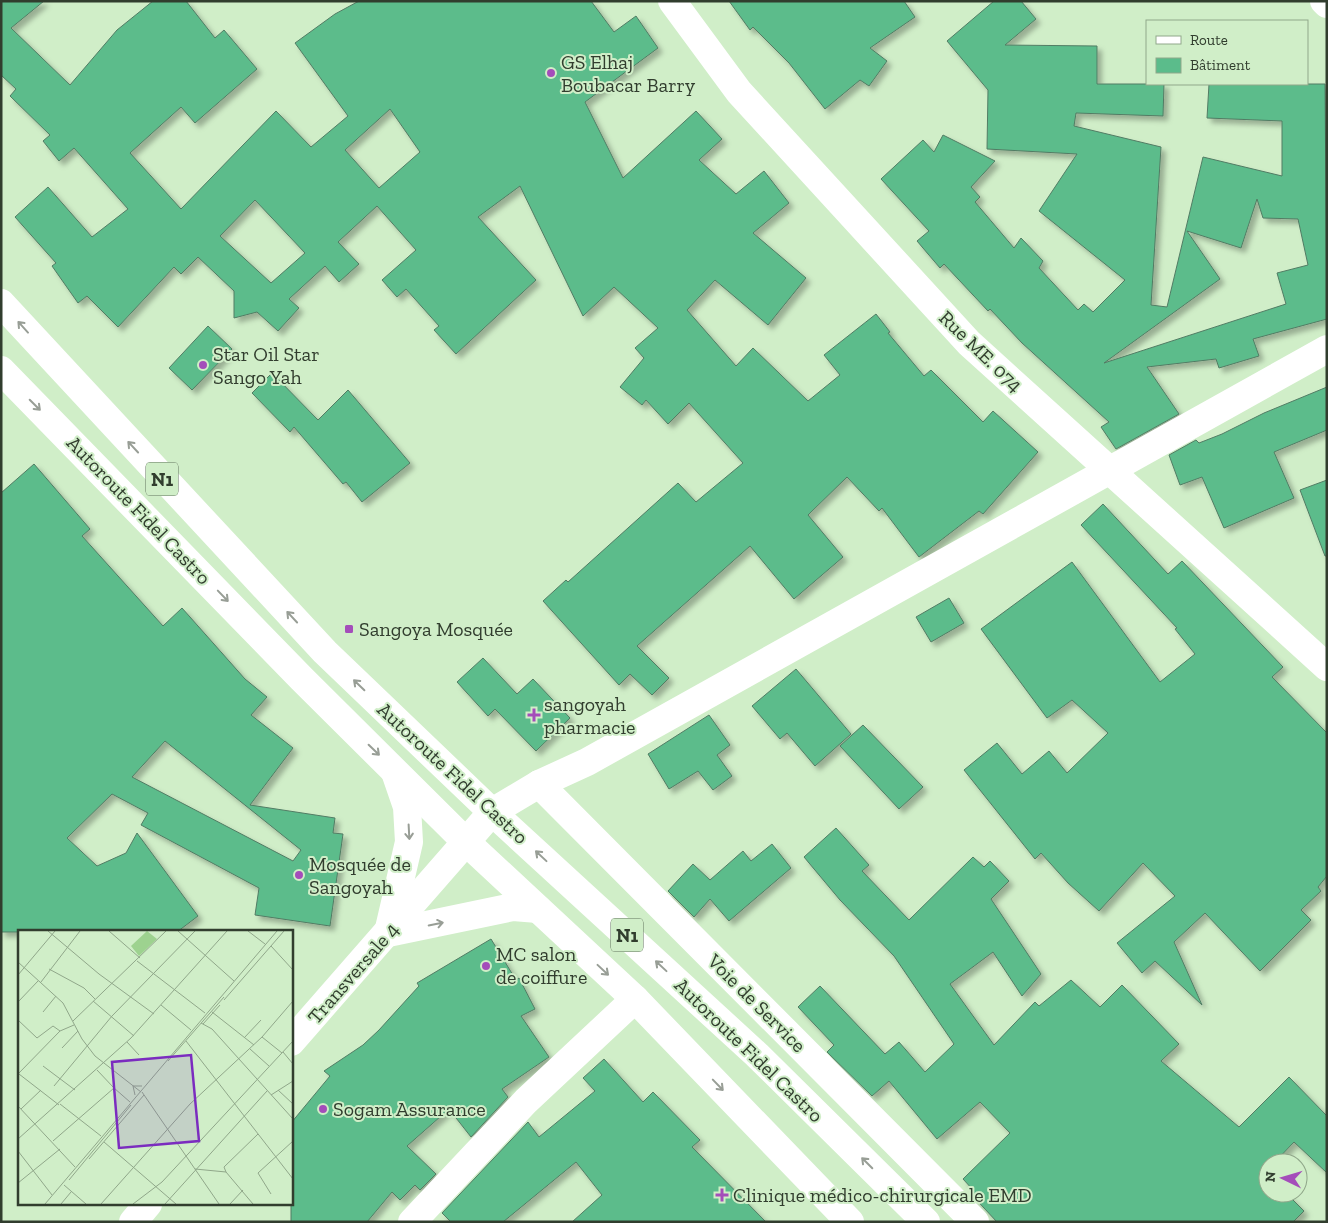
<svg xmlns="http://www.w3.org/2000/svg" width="1328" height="1223" viewBox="0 0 1328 1223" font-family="'Zilla Slab',serif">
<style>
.building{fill:#5bbc8b;stroke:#527c64;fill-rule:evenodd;filter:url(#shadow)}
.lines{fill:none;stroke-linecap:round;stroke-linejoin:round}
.minor{stroke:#fff;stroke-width:28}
.major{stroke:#fff;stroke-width:28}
.highway{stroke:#fff;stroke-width:28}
.oneway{stroke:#989e96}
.poi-dot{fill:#a44dba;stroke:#d0eec8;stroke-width:2}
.labels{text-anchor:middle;stroke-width:4;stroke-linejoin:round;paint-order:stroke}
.shield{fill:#d0eec8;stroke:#61725c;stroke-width:1}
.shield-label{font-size:19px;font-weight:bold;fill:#313d2e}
.poi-label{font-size:20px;fill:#313d2e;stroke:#d0eec8;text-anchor:start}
.street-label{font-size:20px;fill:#313d2e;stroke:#d0eec8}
.inset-road{fill:none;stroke:#90a78a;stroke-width:1}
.view{fill:#7b2cbf;fill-opacity:0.15;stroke:#7b2cbf;stroke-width:2.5}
.inset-edge{fill:none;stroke:#313d2e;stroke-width:2.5}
</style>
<defs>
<filter id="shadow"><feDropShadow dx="4.5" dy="4.5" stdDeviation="2.5" flood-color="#0004"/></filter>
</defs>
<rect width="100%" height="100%" fill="#d0eec8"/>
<g class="building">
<path d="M1,1H44L11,28L70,85L117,30L153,1H186L215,38L224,30L257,69L195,123L181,107L130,153L181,209L276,111L311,147L348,116L295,43L335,14L359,1H591L614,32L636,16L658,48L585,102L623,178L696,111L722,139L699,160L736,194L764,171L789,203L753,233L806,278L768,325L715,280L687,310L736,366L753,348L808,401L840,375L824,355L876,314L890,332L888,333L924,376L931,370L983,422L993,411L1038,452L983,514L979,511L919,557L882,508L879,511L847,477L808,515L843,557L794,599L750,546L637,646L669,678L652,695L630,674L619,685L543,601L566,580L568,582L678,483L696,502L743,463L689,403L668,424L646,400L642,405L620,387L644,358L635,348L658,328L614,287L583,316L520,186L478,217L536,280L456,354L434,330L439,326L406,289L397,297L382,280L416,250L377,206L338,242L359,264L339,282L325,266L289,299L299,308L278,331L257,312L234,318V291L198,257L181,274L174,267L118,327L87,296L78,303L52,266L56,263L15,217L48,187L92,237L128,209L74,148L59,161L43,141L50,135L10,96L16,89L1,75ZM390,109L420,152L379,188L345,150ZM255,200L305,253L271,283L220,236Z"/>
<path d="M729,1H904L915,17L870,48L887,61L869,86L860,80L825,109L789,63L753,27L750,30Z"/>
<path d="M994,1H1021L1036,19L1005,45L1097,46V84H1164L1163,116L1076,113L1074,126L1161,147L1151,305L1167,307L1203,157L1282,176V121L1207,118L1209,84H1325L1327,319L1253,339L1259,356L1219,368L1216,359L1147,367L1179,414L1116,449L1101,427L1109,422L1022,343L990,309L988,311L944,264L940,268L917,241L929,231L881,179L923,140L934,152L943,135L995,161L971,187L980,197L975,202L1014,248L1021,238L1043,261L1039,268L1078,310L1084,304L1093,312L1125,280L1039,211L1077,154L987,149L988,90L947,41ZM1257,199L1263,218L1298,219L1308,265L1277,273L1286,304L1104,363L1220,279L1187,231L1241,248Z"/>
<path d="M208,326L232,349L192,390L169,368Z"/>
<path d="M272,373L318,420L348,390L410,463L362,502L346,482L343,484L294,427L290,432L252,393Z"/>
<path d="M1327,387V430L1274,452L1294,498L1224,528L1202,477L1180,485L1169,455L1196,440L1199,443L1222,434L1264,413Z"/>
<path d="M34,464L90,529L82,536L163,626L182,608L245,679L267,697L251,715L293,748L250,805L335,818L333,833L343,834L330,926L255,915L259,888L141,825L148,813L112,794L67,838L97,866L126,853L137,833L198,916L177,932H1V493ZM165,741L301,850L293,861L132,777Z"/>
<path d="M1327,480V556H1325L1300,490Z"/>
<path d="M1103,504L1168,574L1182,561L1283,667L1272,677L1327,733V876L1318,887L1321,891L1301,910L1311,920L1260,971L1205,913L1174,942L1202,1005L1155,961L1142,973L1117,943L1175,896L1143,863L1099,911L1068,883L1041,853L1035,859L964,770L997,743L1022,774L1049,751L1067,773L1108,733L1072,700L1047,718L981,629L1072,562L1160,682L1195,654L1175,629L1177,628L1081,525Z"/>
<path d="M949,598L964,623L931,642L916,617Z"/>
<path d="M483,658L517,694L533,679L570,718L536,751L495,709L488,716L457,682Z"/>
<path d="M796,669L851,734L815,766L787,733L780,739L752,706Z"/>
<path d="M709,715L730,745L717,755L732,776L713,790L698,771L669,789L648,754Z"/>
<path d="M863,725L923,787L899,809L840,746Z"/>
<path d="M836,828L869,865L862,871L909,920L973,857L984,867L990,861L1009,881L991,899L1041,974L1022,996L993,952L950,984L994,1045L1035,1002L1039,1006L1071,980L1100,1007L1122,985L1179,1044L1161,1061L1239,1127L1289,1077L1327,1116V1173L1294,1142L1274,1163H1268V1169L1265,1172L1268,1175V1193H1286L1304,1211L1293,1222H997L971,1194L974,1191L963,1179L1010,1133L980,1102L937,1139L889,1081L872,1096L827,1052L834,1045L798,1007L820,986L885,1054L899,1042L925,1072L954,1044L894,956L840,900L804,857Z"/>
<path d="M772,844L791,868L729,921L710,899L694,917L668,891L693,864L710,880L743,851L751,861Z"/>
<path d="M491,939L516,980L519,978L535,1009L521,1016L549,1057L502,1089L508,1097L471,1137L449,1109L407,1146L436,1174L420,1190L415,1185L400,1200L392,1192L367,1222H291V1123L330,1076L324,1071L363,1045L379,1030L419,986L417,983Z"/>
<path d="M604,1059L643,1102L653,1092L700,1140L692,1147L766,1222H572L602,1195L576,1162L503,1222H451L442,1213L528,1122L539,1137L595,1091L583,1078Z"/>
</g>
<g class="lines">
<g class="minor">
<path d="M672,1L739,92L969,343L1327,667"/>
<path d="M1324,1L1327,4"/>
<path d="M539,784L975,1222"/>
<path d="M492,812L539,784L587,762L1327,349"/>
<path d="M412,1222L526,1101L635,999"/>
</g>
<g class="major">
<path d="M291,1042L492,812"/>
<path d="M133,1222L148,1204"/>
</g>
<g class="highway">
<path d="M1,303L325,652L492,812L757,1055L926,1222"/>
<path d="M1,370L302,679L465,841L635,999L850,1222"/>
<path d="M396,775L407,807L409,842L388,933L513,907L538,909"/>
</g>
</g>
<defs><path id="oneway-shaft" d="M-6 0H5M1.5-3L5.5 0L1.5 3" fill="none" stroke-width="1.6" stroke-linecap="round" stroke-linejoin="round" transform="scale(1.25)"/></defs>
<g class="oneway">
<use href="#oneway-shaft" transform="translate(23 327) rotate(-132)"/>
<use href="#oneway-shaft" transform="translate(35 405) rotate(45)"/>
<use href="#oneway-shaft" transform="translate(133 447) rotate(-133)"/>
<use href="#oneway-shaft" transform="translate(223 596) rotate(46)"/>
<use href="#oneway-shaft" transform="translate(292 617) rotate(-133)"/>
<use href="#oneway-shaft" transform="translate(359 685) rotate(-136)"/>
<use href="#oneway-shaft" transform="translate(374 750) rotate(44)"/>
<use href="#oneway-shaft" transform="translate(409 832) rotate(87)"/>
<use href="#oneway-shaft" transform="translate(541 856) rotate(-137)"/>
<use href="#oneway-shaft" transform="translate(436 924) rotate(-11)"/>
<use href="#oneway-shaft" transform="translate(661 966) rotate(-137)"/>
<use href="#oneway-shaft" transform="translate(603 970) rotate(43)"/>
<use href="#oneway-shaft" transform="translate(718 1085) rotate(46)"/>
<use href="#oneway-shaft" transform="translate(867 1163) rotate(-135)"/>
</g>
<g class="poi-dot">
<circle cx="551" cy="73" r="5"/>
<circle cx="203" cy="365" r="5"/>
<rect x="344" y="624" width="10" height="10" rx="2.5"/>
<path d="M531.5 707.5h5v5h5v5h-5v5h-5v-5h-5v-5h5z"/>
<circle cx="299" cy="875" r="5"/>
<circle cx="486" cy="966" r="5"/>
<circle cx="323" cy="1109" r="5"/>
<path d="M719.5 1187.5h5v5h5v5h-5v5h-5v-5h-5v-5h5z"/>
</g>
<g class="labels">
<g class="shield">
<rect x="146" y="462.5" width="32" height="33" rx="4"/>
<rect x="611" y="918.5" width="32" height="33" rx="4"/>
</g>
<g class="shield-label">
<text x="162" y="486">N1</text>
<text x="627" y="942">N1</text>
</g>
<g class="poi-label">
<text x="561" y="69">GS Elhaj<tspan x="561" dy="23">Boubacar Barry</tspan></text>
<text x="213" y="361">Star Oil Star<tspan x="213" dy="23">Sango Yah</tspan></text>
<text x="359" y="636">Sangoya Mosquée</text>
<text x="544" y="711">sangoyah<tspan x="544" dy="23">pharmacie</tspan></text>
<text x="309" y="871">Mosquée de<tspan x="309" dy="23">Sangoyah</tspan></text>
<text x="496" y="961">MC salon<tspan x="496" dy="23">de coiffure</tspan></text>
<text x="333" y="1116">Sogam Assurance</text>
<text x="733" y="1202">Clinique médico-chirurgicale EMD</text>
</g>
<g class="street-label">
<text transform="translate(981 351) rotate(44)" y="7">Rue ME. 074</text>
<text transform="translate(139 510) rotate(46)" y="7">Autoroute Fidel Castro</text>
<text transform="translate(453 773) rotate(43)" y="7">Autoroute Fidel Castro</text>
<text transform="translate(353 973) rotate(-49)" y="7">Transversale 4</text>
<text transform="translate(757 1003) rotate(45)" y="7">Voie de Service</text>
<text transform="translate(749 1050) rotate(44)" y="7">Autoroute Fidel Castro</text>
</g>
</g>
<g transform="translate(18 930)">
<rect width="275" height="275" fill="#d0eec8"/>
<path d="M129,1L139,9L121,26L113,16Z" fill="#9dd28f"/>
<path class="inset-road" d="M30,1L81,44L136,84M91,1L122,28M160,1L216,51M230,1L247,14M253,16L275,40M119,31L187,83M0,32L45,73L64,109L77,126L123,162M31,39L66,58L77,69M0,45L37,1M23,52L62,1M206,70L266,1M75,71L116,106M0,72L20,51M143,75L173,100M25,82L38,66M194,82L236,115M0,90L19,108L35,96L42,101M55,91L148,1M183,93L194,99L275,189M185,94L202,75M244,107L264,123M226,108L243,90M168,111L275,249M109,112L121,125M44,118L60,101M232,119L251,136M265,122L275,134M150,131L206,67M25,136L57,160M79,140L96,158M0,144L42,101L56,95M1,144L41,175M36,156L94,86L177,1M260,160L275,174M124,162L201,274M117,165L115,156H124M253,165L275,151M42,174L83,206M0,176L57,237M3,179L23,160M0,209L113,108L209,1M35,211L96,158L112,172M86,212L158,274M0,221L34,265M71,229L126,165M177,239L208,242L235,274M208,242L206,237L240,204M51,250L113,175M0,253L42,219M46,255L68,274M253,264L240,243L275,211M27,274L259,1M43,274L53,262M83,274L172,174L244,107L275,71M115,274L144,252L275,111M147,274L249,161M212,274L225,260"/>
<path class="view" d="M173,125L181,211L101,218L94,132Z"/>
<rect width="275" height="275" class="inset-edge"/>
</g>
<rect width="1328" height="1223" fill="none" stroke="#313d2e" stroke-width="5"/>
<rect x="1146" y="20" width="162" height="65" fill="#d0eec8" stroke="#90a78a"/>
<rect x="1156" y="36" width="25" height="8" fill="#ffffff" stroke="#90a78a"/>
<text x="1190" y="45" font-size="15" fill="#313d2e">Route</text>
<rect x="1156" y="58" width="25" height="15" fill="#5bbc8b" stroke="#90a78a"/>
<text x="1190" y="70" font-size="15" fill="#313d2e">Bâtiment</text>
<g transform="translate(1283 1178) rotate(275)"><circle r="24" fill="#d0eec8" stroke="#90a78a"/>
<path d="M0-4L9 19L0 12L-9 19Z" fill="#a44dba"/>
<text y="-8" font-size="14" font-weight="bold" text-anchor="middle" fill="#313d2e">N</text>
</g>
</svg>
